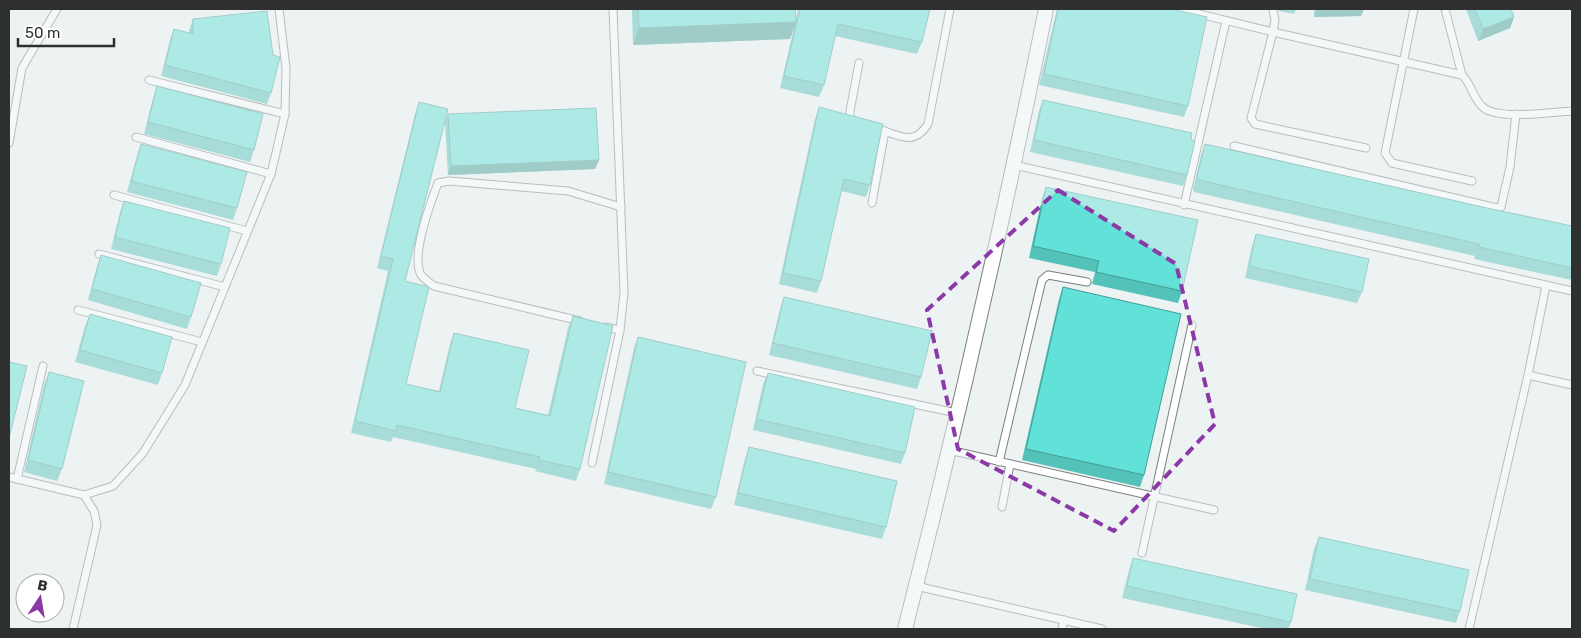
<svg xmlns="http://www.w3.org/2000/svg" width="1581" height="638" viewBox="0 0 1581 638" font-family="Rubik,sans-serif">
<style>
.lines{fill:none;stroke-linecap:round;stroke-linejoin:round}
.service-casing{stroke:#797f7f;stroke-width:9}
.minor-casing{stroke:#797f7f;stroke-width:16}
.service{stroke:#fff;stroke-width:7}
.minor{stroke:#fff;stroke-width:14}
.wall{fill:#53c2b9}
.shaded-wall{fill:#449e96}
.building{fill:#61e1d7;stroke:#449e96}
.marked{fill:none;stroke:#8c39a8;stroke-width:4;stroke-dasharray:10 6;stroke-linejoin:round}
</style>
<rect width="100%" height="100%" fill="#ecf3f2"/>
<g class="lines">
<g class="service-casing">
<g id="service">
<path d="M1179,9L1273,32L1275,20L1273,10"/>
<path d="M1414,9L1385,153L1392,163L1472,181"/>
<path d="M1445,9L1462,75"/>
<path d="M149,80L285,114"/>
<path d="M855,122L850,119V111L859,63"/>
<path d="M874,128C898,134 913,148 928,124L950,9"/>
<path d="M136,137L271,174"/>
<path d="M9,143L22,68L57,9"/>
<path d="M1234,146L1497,208L1501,207L1510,167L1516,114"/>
<path d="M1366,148L1255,124L1251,118L1273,32L1462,75C1472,84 1473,100 1484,108C1499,120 1552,112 1572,111"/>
<path d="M1014,165L1572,291"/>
<path d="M114,195L247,231"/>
<path d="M872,203L885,131"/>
<path d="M1184,205L1226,21"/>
<path d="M99,254L225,287"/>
<path d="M78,310L202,342"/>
<path d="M580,321L434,286C430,283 422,278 420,273C412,252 430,204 438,183L449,181L568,191L621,207"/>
<path d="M605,327L620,330"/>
<path d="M757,371L957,413"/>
<path d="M1528,375L1572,385"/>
<path d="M949,450L1214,510"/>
<path d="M999,462L1042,280L1048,275L1087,282"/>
<path d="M592,463L620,330L624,293L613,9"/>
<path d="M9,477L84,495L113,486L143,453L185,385L271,174L285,114L286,68L279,9"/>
<path d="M17,479L43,366"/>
<path d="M1002,507L1010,464"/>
<path d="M1142,553L1192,325"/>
<path d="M916,586L1102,629"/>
<path d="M73,629L97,525L94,511L84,495"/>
<path d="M1062,629L1064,620"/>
<path d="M1469,629L1528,375L1546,286"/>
</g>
</g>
<g class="minor-casing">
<path id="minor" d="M905,629C957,424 1004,217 1046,9"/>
</g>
<use href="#service" class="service"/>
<use href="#minor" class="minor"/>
</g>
<g class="wall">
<path d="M632,9H795L796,19L798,9H930L922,42L917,54L835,36L824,85L819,97L780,88L794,28L790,39L633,45Z"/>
<path d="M1057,9H1171L1188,106L1184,117L1039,85Z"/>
<path d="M1277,9H1296L1294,14L1279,11Z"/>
<path d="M1314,9H1364L1361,16L1314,17Z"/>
<path d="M1466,9H1511L1514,17L1510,28L1478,41Z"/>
<path d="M193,19L271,93L267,104L161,76L170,40L174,29L189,33V30Z"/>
<path d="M157,86L254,150L250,162L144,134L153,98Z"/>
<path d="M1043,100L1191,140L1187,175L1183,186L1030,152L1039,111Z"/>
<path d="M419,102L405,281L406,384L439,391L450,344L454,333L515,408L548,415L568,328L573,316L580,469L576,481L535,471L536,469L393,437L391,442L351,433L388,271L377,268L415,114Z"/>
<path d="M819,107L870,185L866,197L841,191L821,281L817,293L779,284L815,119Z"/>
<path d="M448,114L599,160L595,169L448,175L445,123Z"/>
<path d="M141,144L237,208L233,220L127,192L137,156Z"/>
<path d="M1205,144L1487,208L1572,226V280L1474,259L1475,256L1194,192L1193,189L1201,155Z"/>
<path d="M1046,187L1182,291L1178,303L1092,284L1095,272L1029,258L1042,198Z"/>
<path d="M124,201L221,264L217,276L111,249L120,212Z"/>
<path d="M1256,234L1362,292L1357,303L1245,278L1252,246Z"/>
<path d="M101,255L191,317L187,329L88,300L97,266Z"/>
<path d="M1063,287L1144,475L1140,487L1022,460L1059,299Z"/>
<path d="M784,297L921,377L917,389L769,355L780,309Z"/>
<path d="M90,314L162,373L158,385L75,362L85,326Z"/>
<path d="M638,337L716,497L711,509L604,484L634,348Z"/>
<path d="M49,372L62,469L57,481L24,472L44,384Z"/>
<path d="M768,373L905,453L901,464L753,430L763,384Z"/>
<path d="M749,447L886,527L882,539L734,505L745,459Z"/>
<path d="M1319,537L1460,611L1456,623L1305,590L1314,549Z"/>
<path d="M1133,558L1291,622L1288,629H1266L1122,598L1129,570Z"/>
</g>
<g class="shaded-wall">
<path d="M1317,9H1364L1361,16L1314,17Z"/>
<path d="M1514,17L1510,28L1478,41L1483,29Z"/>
<path d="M796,22L790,39L633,45L639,28Z"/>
<path d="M599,160L595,169L448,175L451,166Z"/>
</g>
<g class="building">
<path d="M638,9H795L796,22L639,28Z"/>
<path d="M800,9H930L922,42L838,24L824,85L784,76Z"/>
<path d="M1058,9H1171L1207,17L1188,106L1044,74Z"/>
<path d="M1475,9H1511L1514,17L1483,29Z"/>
<path d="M267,11L273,55L280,57L271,93L165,65L174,29L193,34V19Z"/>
<path d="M157,86L263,114L254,150L148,122Z"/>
<path d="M1043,100L1192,133L1191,140L1195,141L1187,175L1034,140Z"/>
<path d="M419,102L448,109L405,281L429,287L406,384L440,392L454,333L529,350L515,408L550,416L573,316L613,326L580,469L539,460L540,457L397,425L396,431L355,421L393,259L381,256Z"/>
<path d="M819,107L883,124L870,185L844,179L821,281L783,273Z"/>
<path d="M596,108L599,160L451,166L448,114Z"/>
<path d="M141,144L247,172L237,208L131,181Z"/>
<path d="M1205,144L1487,208L1572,226V268L1479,247V244L1199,180L1197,177Z"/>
<path d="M1046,187L1198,220L1182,291L1096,272L1099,261L1033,246Z"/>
<path d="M124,201L230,228L221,264L115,237Z"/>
<path d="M1256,234L1369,259L1362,292L1249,266Z"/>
<path d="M101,255L201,283L191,317L92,289Z"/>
<path d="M1063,287L1181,314L1144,475L1026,449Z"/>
<path d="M784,297L932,331L921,377L773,343Z"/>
<path d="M90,314L172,337L162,373L80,350Z"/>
<path d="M638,337L746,362L716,497L608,472Z"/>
<path d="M9,362L27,366L9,438Z"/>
<path d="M49,372L84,381L62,469L28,460Z"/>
<path d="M768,373L915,407L905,453L757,419Z"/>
<path d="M749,447L897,481L886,527L738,493Z"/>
<path d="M1319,537L1469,570L1460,611L1310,579Z"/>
<path d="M1133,558L1297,594L1291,622L1127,586Z"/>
</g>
<path d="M0 0H1581V638H0ZM1058,190L1176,264L1215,424L1114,531L958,449L927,310Z" fill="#ecf3f2" fill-opacity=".55" fill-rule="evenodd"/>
<path class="marked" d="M1058,190L1176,264L1215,424L1114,531L958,449L927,310Z"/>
<rect width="1581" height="638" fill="none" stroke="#2d302f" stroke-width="20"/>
<g transform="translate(40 598) rotate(12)"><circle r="24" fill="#ffffff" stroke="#abacac"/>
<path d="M0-4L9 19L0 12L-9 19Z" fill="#8c39a8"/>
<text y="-8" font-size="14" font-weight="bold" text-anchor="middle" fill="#2d302f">B</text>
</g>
<path d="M18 38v8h96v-8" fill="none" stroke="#2d302f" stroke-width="2.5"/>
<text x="25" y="38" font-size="15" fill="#2d302f" stroke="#ffffff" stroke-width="4" paint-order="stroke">50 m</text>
</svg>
